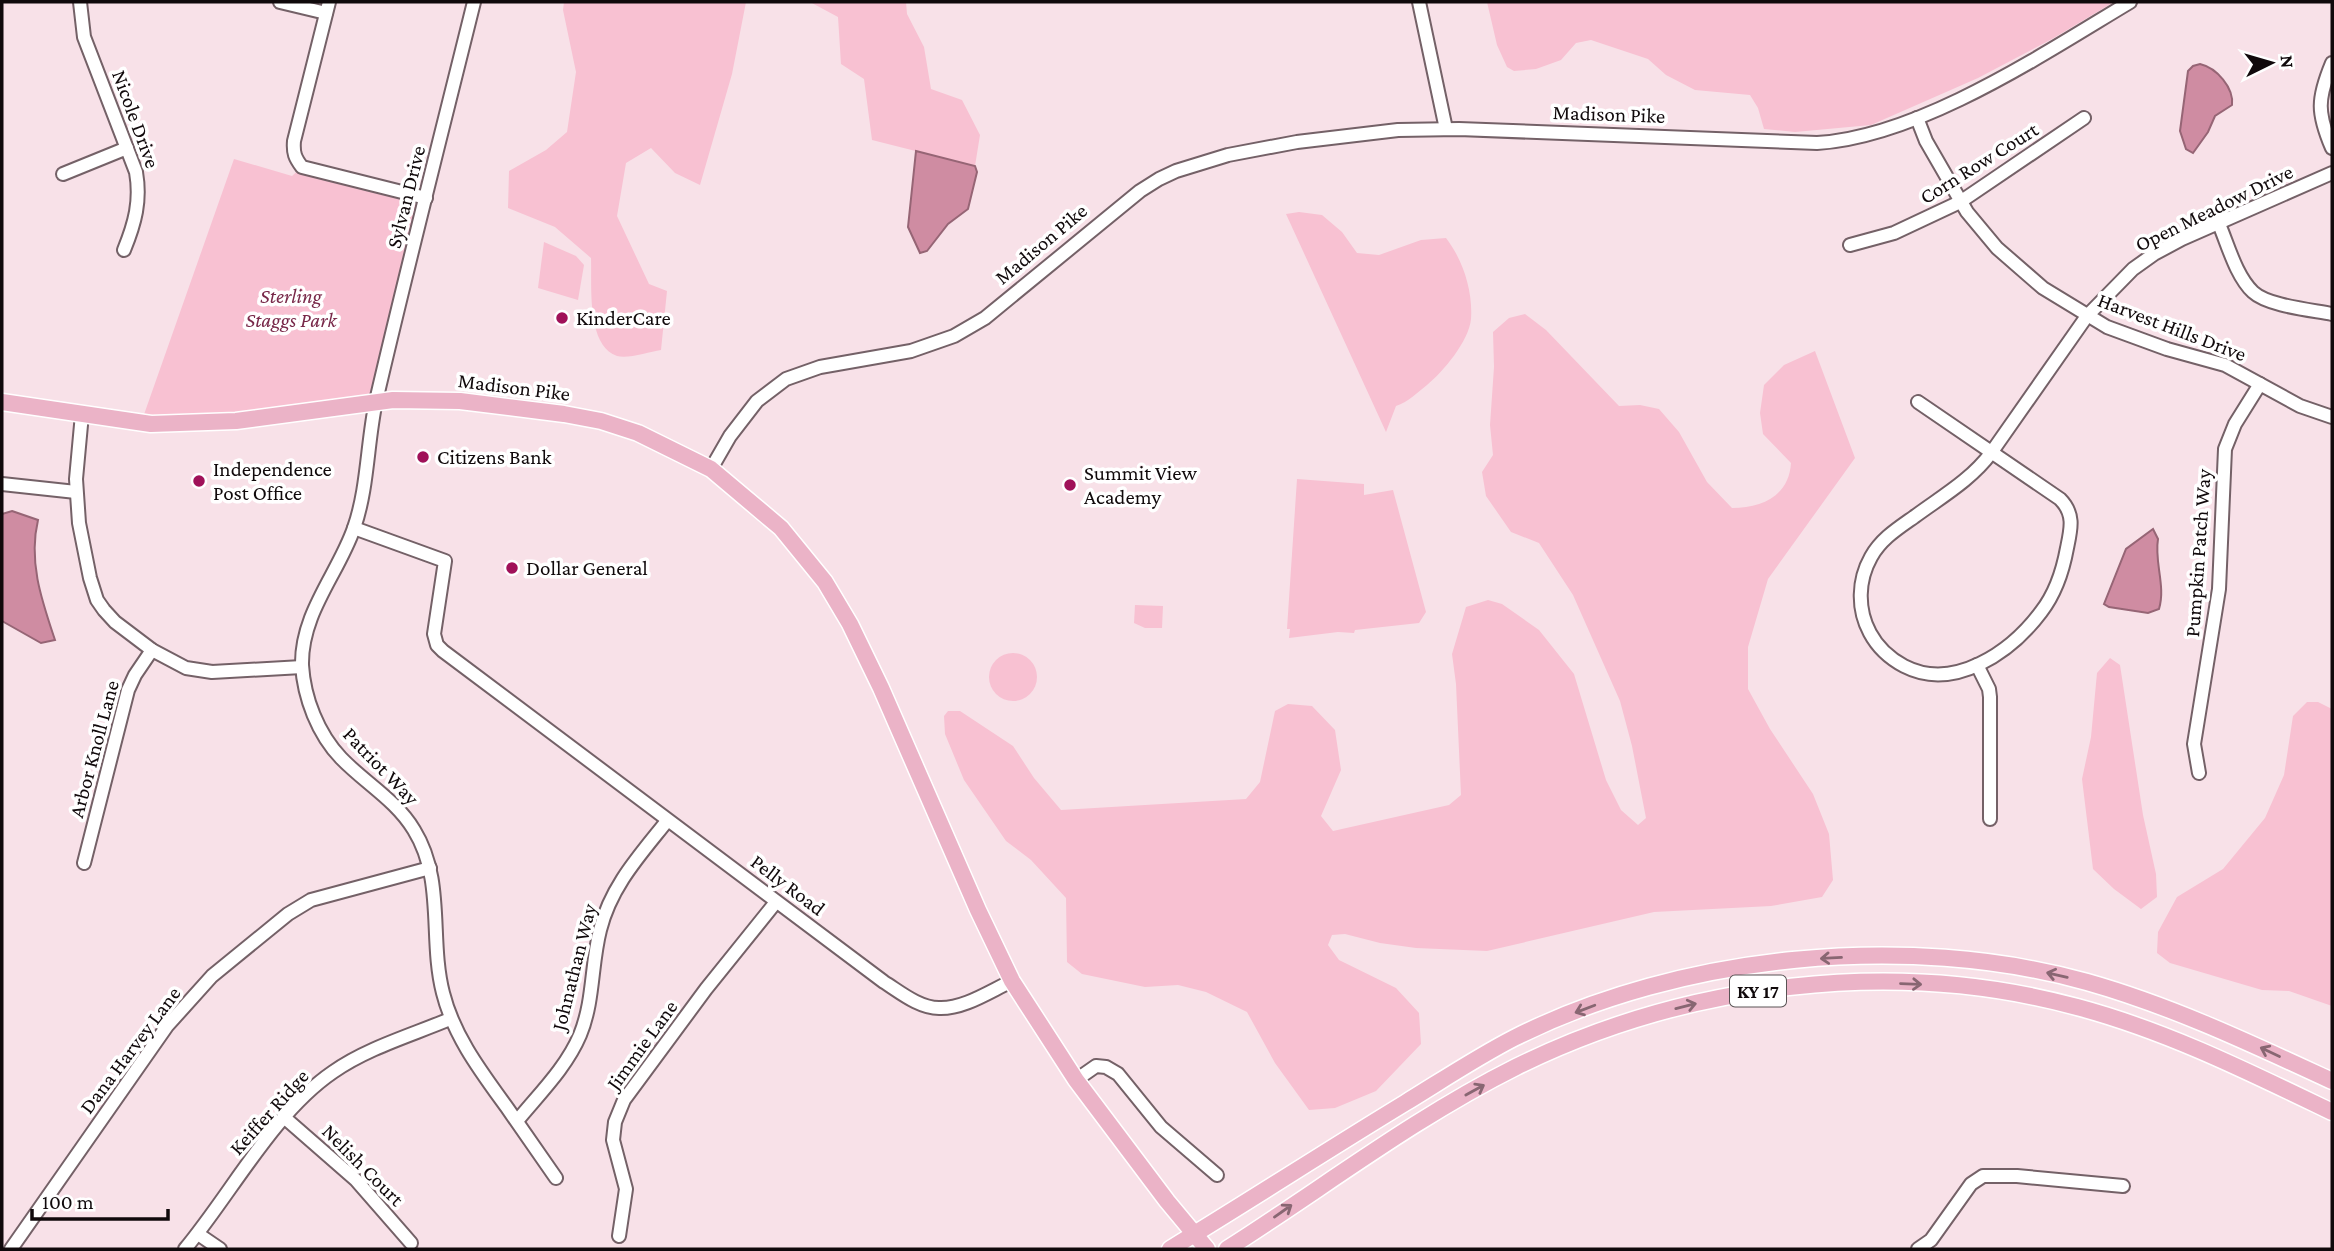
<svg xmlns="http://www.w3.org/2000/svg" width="2334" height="1251" viewBox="0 0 2334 1251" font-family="'Crimson Pro',serif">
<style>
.green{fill:#f8c1d2}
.water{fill:#cf8ca2;stroke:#966575;stroke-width:2}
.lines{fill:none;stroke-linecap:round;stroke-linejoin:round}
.minor-casing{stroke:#746167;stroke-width:16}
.major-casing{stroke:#fff;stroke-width:19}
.minor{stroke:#fff;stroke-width:12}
.major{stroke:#ebb3c7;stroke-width:16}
.oneway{stroke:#886672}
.poi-dot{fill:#a01159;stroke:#fff;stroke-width:2.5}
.labels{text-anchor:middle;stroke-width:7;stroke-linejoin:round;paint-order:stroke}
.shield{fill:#fff;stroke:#585354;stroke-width:2}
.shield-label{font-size:19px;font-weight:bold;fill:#10090b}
.street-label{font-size:21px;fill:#10090b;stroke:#fff}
.park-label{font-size:21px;font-style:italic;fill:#782849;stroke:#fff}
.poi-label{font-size:21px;fill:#10090b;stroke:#fff;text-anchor:start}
</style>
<rect width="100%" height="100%" fill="#f8e1e8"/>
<g class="green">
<path d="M564,2H746L732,74L700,185L675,173L651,148L626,163L617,216L649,284L667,291L661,350C649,352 628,359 617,356C586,346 592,284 591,258L555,227L508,208L509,171L546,150L567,132L576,72L563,10Z"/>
<path d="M810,2H906L907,14L924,47L931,89L962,100L980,135L975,166L872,140L864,79L841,64L838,17Z"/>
<path d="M1487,2H2114L2052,39L1978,78L1871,125L1795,132L1764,129L1758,108L1750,95L1695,90L1666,75L1648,59L1591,40L1576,43L1561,60L1536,69L1514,71L1507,67L1497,45Z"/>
<path d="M234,159L292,176L302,167L426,198L376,402L141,423Z"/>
<path d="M1299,212L1322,215L1342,232L1357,253L1379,255L1421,240L1446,238C1463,260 1473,291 1471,319C1469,341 1443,372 1427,385C1417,393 1408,402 1396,406L1386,432L1286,214Z"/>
<path d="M544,242L576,256L584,265L578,300L538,288Z"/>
<path d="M1525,314L1546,330L1619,406L1640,405L1659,409L1679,432L1707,482L1732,508C1762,508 1789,496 1791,463L1763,434L1760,413L1764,385L1784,365L1815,351L1855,458L1768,579L1748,647V689L1770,729L1813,794L1829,834L1833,880L1822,897L1771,906L1654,912L1487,951L1416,948L1380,943L1345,934L1332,935L1328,945L1339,960L1396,988L1419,1013L1421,1044L1376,1091L1335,1108L1309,1110L1275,1063L1247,1012L1206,992L1178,985L1145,987L1082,974L1067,962L1066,898L1031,860L1006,841L964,780L945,734L944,716L948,711H960L1013,746L1034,778L1061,810L1246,799L1260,782L1275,711L1288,704L1312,706L1335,730L1341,770L1321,816L1333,831L1449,805L1461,795L1456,684L1452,654L1466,607L1488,600L1502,604L1539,630L1574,674L1606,780L1621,810L1638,825L1646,818L1632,746L1620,701L1573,595L1539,543L1511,532L1486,496L1482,472L1493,455L1490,425L1494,367L1493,332L1509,318Z"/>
<path d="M1297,479L1364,484V495L1393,490L1426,612L1419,623L1355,630L1354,633L1338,632L1289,638L1290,629H1287Z"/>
<path d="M1135,605L1163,606L1162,628H1145L1134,623Z"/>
<circle cx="1013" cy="677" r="24"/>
<path d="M2110,658L2120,665L2143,815L2156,874L2157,897L2141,909L2114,889L2093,869L2082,779L2091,737L2097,673Z"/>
<path d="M2307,702H2318L2332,709V1006L2289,991L2262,990L2170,963L2157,953L2158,932L2177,897L2223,869L2265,818L2284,775L2293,716Z"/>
</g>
<g class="water">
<path d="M2200,64C2217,68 2234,88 2232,105L2215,116L2208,132L2193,153L2186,149L2180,131L2188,71L2193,66Z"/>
<path d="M916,151L975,166L977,172L968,209L948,224L927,251L920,253L908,227Z"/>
<path d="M12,511L38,520C28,562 42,601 55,640L41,643L2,621V514Z"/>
<path d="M2153,529L2158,539C2154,562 2166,586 2159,609L2148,613L2109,607L2104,604L2126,549Z"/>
</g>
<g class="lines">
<g class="minor-casing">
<g id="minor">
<path d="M80,2L84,37L136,172C141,201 135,223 124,250"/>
<path d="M280,2L326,13"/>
<path d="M329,2L294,141C293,153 295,158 302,167L426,198"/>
<path d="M474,2C441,135 407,268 376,401C367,443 368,488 354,528C338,574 301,613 302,665C304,698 318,734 341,758C365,783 396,800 414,830C445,880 429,939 443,993C454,1037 482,1073 508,1109C524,1132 540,1155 556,1178"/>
<path d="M1419,2L1446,129"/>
<path d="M2332,63C2317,99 2317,113 2332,148"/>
<path d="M1917,118L1926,141L1967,212L1997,248L2043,288L2107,327L2167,349L2225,365L2300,406L2332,417"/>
<path d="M63,174L127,148"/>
<path d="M2219,224C2228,245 2236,276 2253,292C2268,306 2312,310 2332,314"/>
<path d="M1850,245L1894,233L1960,202L2084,118"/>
<path d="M1918,402L2060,499C2075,514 2071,529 2067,548C2063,570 2055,594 2041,612C2011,652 1954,692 1904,666C1889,658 1878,648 1870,633C1857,609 1858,580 1871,557C1881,539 1897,529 1914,517C1941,497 1971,480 1991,453L2087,316L2133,269L2154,254L2182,239L2332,173"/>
<path d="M82,414L76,479L79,523L90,578L97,600L104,610L115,622L152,650L186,668L212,672L302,667"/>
<path d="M711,469L730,436L757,401L786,379L820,367L911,351L954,336L985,318L1140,191L1159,179L1176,171L1228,155L1297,142L1398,130L1459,129L1817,143C1919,137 2043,54 2130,2"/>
<path d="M2,484L76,492"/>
<path d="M354,528L445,561L434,634L437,645L443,651L884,982C900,992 919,1008 939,1008C964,1009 990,991 1012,981"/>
<path d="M1977,665L1989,689L1990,697V819"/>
<path d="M2199,773L2194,744L2219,589L2225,449L2235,424L2260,384"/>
<path d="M84,863L128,690L135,675L152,650"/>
<path d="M1076,1080L1096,1066L1106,1067L1118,1074L1161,1127L1217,1175"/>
<path d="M285,1118L356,1180L411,1243"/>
<path d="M517,1121C539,1094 566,1068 580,1035C594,1001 591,965 600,930C611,886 640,855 667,821"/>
<path d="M198,1234L220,1249"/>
<path d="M619,1236L626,1189L613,1140L615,1122L624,1100L706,989L776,902"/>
<path d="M11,1249L167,1026L212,976L288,914L311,900L430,868"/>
<path d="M185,1249C231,1194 273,1113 333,1072C367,1048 412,1035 450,1019"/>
<path d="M1918,1249L1931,1240L1971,1184L1983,1176H2017L2123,1186"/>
</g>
</g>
<g class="major-casing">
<g id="major">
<path d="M2,402L151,424L236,421L393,400L460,401L564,414L601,421L638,433L711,469L781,528L825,582L850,624L881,688L978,910L1012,981L1076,1080L1167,1201L1207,1249"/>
<path d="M1170,1249C1249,1201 1326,1151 1405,1103C1441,1081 1477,1057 1514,1038C1681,954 1907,932 2087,982C2172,1006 2252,1044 2332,1081"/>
<path d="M1227,1249C1323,1188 1414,1118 1516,1067C1686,983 1893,957 2077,1007C2167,1031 2249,1072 2332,1112"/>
</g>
</g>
<use href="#minor" class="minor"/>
<use href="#major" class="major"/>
</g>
<defs><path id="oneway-shaft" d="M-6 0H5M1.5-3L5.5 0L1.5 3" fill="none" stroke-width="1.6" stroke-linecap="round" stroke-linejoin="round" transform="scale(1.75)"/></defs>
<g class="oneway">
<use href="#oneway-shaft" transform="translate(1831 958) rotate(177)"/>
<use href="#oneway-shaft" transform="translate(2057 975) rotate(-167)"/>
<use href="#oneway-shaft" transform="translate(1911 984) rotate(2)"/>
<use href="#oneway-shaft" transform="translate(1686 1006) rotate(-14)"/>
<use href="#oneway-shaft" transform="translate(1585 1009) rotate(159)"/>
<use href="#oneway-shaft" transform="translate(2270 1052) rotate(-155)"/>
<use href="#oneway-shaft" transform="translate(1475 1090) rotate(-29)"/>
<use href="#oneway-shaft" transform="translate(1283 1211) rotate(-35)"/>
</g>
<g class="poi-dot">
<circle cx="562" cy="318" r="7"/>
<circle cx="423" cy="457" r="7"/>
<circle cx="199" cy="481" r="7"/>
<circle cx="1070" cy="485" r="7"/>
<circle cx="512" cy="568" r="7"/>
</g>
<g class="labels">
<rect class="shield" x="1730" y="975.5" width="56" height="31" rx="5"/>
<g class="shield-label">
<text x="1758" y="998">KY 17</text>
</g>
<g class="street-label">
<text transform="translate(1609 114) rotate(2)" y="7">Madison Pike</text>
<text transform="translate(136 119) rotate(70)" y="7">Nicole Drive</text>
<text transform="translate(1979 163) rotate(-32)" y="7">Corn Row Court</text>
<text transform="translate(406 197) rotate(-76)" y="7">Sylvan Drive</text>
<text transform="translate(2214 208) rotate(-26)" y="7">Open Meadow Drive</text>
<text transform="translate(1041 244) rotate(-40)" y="7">Madison Pike</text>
<text transform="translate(2172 327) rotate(21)" y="7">Harvest Hills Drive</text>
<text transform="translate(514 387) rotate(7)" y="7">Madison Pike</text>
<text transform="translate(2198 553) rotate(-86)" y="7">Pumpkin Patch Way</text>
<text transform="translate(94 749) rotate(-75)" y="7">Arbor Knoll Lane</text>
<text transform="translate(381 766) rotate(46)" y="7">Patriot Way</text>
<text transform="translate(788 885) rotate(37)" y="7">Pelly Road</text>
<text transform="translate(574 967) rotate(-76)" y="7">Johnathan Way</text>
<text transform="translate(642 1045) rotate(-54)" y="7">Jimmie Lane</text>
<text transform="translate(130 1050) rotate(-53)" y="7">Dana Harvey Lane</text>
<text transform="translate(269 1112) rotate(-48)" y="7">Keiffer Ridge</text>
<text transform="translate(363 1165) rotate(45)" y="7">Nelish Court</text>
</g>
<g class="park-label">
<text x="291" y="303">Sterling<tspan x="291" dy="24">Staggs Park</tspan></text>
</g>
<g class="poi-label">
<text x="576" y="325">KinderCare</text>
<text x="437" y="464">Citizens Bank</text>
<text x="213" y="476">Independence<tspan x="213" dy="24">Post Office</tspan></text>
<text x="1084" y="480">Summit View<tspan x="1084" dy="24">Academy</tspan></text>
<text x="526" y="575">Dollar General</text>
</g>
</g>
<rect width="2334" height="1251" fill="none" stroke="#10090b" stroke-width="7"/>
<g transform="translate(2271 63) rotate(85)" stroke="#ffffff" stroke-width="5" paint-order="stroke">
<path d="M0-5L12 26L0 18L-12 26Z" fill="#10090b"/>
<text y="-10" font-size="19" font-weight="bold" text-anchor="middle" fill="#10090b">N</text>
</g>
<path d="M32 1209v10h136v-10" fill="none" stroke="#10090b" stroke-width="3.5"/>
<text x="42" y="1209" font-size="21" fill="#10090b" stroke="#ffffff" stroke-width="5" paint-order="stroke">100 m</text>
</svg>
